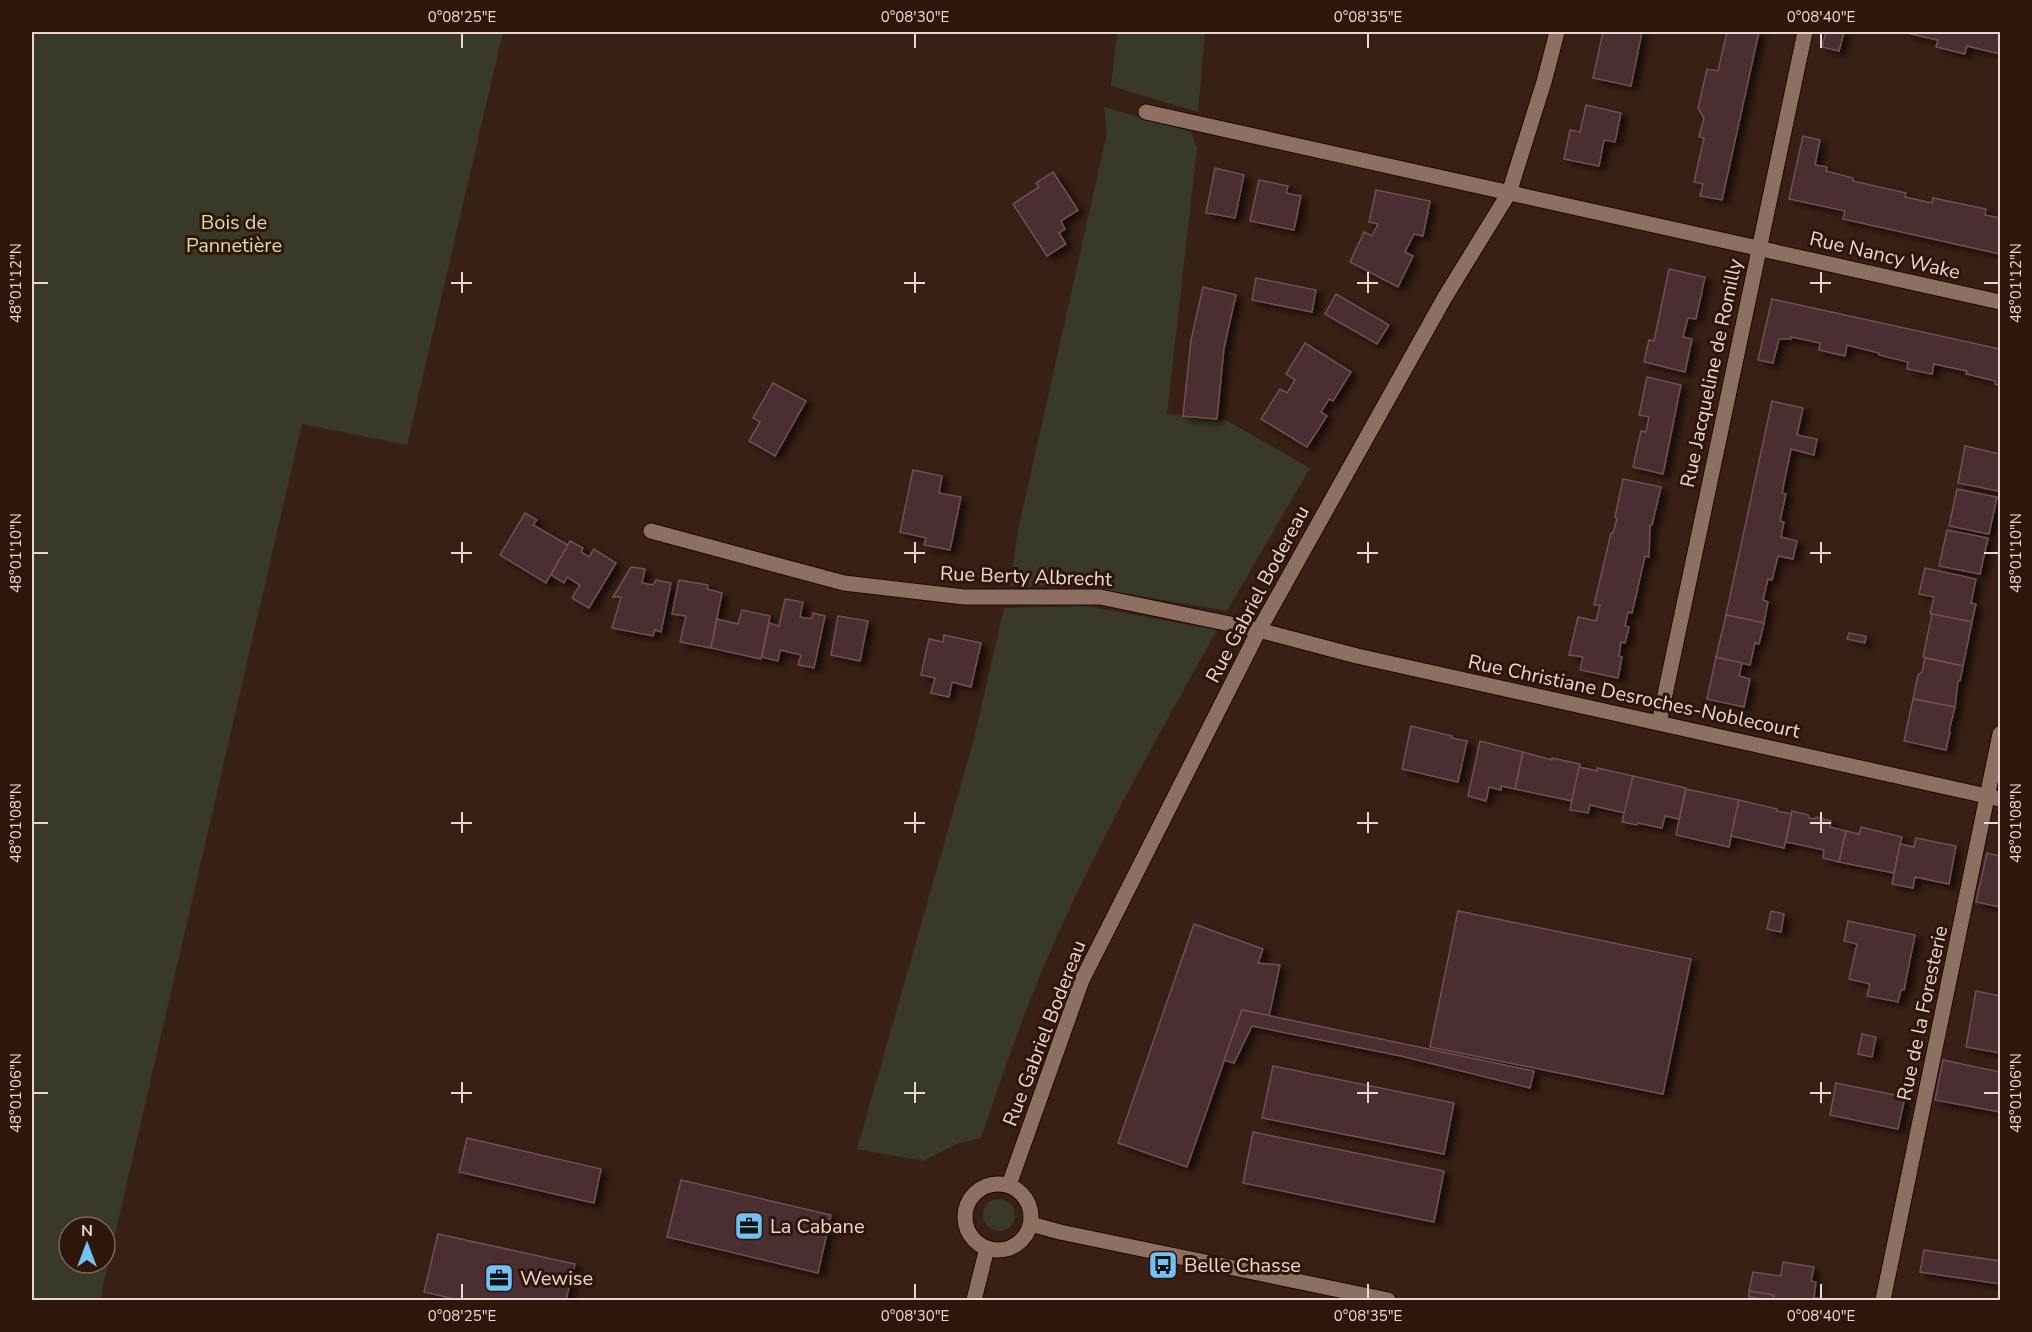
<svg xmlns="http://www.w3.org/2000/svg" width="2032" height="1332" viewBox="0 0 2032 1332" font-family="'Nunito Sans',sans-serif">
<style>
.green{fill:#383928;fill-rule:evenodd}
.building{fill:#4b2d31;stroke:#705054;stroke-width:1.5;filter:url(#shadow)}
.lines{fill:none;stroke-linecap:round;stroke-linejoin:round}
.street-casing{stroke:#1f0902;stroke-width:17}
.street{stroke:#8e7063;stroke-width:15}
.ticks{fill:none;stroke:#e9d8d1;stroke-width:2}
.labels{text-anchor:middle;stroke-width:6;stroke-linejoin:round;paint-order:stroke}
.park-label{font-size:20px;fill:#d9dda5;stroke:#2e160b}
.street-label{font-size:20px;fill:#e9d8d1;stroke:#2e160b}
.poi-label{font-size:20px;fill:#e9d8d1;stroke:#2e160b;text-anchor:start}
.neatline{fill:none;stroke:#e9d8d1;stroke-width:2}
.ticks-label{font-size:15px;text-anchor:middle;fill:#e9d8d1}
</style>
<defs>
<filter id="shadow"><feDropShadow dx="6" dy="4" stdDeviation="3" flood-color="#0009"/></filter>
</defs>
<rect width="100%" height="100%" fill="#392015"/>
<g class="green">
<path d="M32,32H503L407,445L302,424L100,1300H32ZM69,1227H105V1263H69Z"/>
<path d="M1117,32H1205L1198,112L1111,86Z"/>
<path d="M1104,107L1191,132L1197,148L1167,414L1226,420L1310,468L1227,611L1087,587L1010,586L1018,530L1107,133Z"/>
<path d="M1087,606L1217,630C1153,745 1087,861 1037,983C1016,1034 999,1086 981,1138L959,1143L923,1161L857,1149L974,739L1004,608Z"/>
<circle cx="999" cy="1215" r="16"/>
</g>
<g class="building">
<path d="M1603,32H1642L1631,86L1593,78Z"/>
<path d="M1727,32H1759L1722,200L1700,196L1703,184L1694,182L1704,138L1699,137L1704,118L1698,108L1707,69L1718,71Z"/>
<path d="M1826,32H1844L1839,51L1822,47Z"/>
<path d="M1902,32H2000V54L1967,46L1965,54L1936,47L1938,40Z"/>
<path d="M1586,105L1621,113L1615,142L1604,140L1599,166L1564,159L1570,130L1580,132Z"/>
<path d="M1803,136L1820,140L1815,165L1827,167L1826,171L1853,178V181L1906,193L1905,197L1932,203L1933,198L1986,209L1985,215L2000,218V254L1843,219L1845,211L1789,199Z"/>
<path d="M1215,168L1244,175L1235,218L1206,213Z"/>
<path d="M1053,172L1078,210L1061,221L1065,229L1059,233L1066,244L1047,256L1013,204L1039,187L1036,183Z"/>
<path d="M1259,180L1288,186L1286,193L1301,196L1294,230L1250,221Z"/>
<path d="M1376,190L1430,201L1423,236L1414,234L1405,252L1413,256L1398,287L1350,262L1364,232L1372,236L1378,224L1369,222Z"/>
<path d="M1669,269L1705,277L1696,319L1688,318L1683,337L1692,339L1685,372L1644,362L1649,340L1654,341Z"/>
<path d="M1256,278L1316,290L1312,312L1252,300Z"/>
<path d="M1203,287L1236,295L1224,348L1217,419L1183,416L1191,340Z"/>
<path d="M1336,294L1389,325L1377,344L1325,314Z"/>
<path d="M1772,299L2000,349V386L1995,384V381L1966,374L1967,371L1934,364L1932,374L1907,369L1908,362L1879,355V353L1847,345L1845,356L1819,350L1820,343L1791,337V339H1779L1773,363L1758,360Z"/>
<path d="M1305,343L1351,372L1333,401L1329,399L1321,412L1327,416L1307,447L1261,419L1280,389L1287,393L1295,380L1286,374Z"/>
<path d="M1647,377L1681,385L1663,474L1633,467L1641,431L1646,432L1649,417L1639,415Z"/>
<path d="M773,383L806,401L775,456L749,441L760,422L753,418Z"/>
<path d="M1772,401L1803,408L1797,435L1817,439L1814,455L1791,449L1782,493L1786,494L1780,521L1784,522L1781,537L1797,541L1793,559L1778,556L1772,580L1768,579L1763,600L1768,602L1764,623L1726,615Z"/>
<path d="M1965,446L2000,454V478L1998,491L1958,483Z"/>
<path d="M913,470L942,476L939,493L961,497L950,550L924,545L926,538L900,532Z"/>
<path d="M1623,479L1661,487L1652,525H1650L1649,557L1645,556L1632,613L1628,612L1625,626L1629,627L1625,643L1621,642L1619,656L1622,657L1618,678L1580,670L1583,657L1569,655L1578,617L1596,621L1600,605H1594L1611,533H1613L1617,519L1615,517Z"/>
<path d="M1957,489L1997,497L1989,534L1949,526Z"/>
<path d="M525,513L537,520L533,525L568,545L546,583L500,555Z"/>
<path d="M1947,530L1988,538L1980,574L1939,566Z"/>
<path d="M570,541L583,548L581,552L589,557L594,549L616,563L589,608L572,598L580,585L567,577L564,583L551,575Z"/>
<path d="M631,567L645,569L642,583L653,585L656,580L671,583L661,632L655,630L653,636L612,628L621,597H613Z"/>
<path d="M1925,568L1976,579L1971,603L1976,604L1972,622L1930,614L1934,597L1919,594Z"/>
<path d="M679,580L708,585L707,589L722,593L711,648L680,642L686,616L672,614Z"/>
<path d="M785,599L803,602L800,617L811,619L813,613L825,616L814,668L798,665L801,655L780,650L778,661L762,657L769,623L779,626Z"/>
<path d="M742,610L770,616L761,659L711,648L717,619L738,624Z"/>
<path d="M1932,614L1972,622L1963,666L1923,657Z"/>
<path d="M1726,615L1764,623L1759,644L1755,643L1750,665L1716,657Z"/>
<path d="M838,616L868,621L860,661L831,655Z"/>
<path d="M1849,633L1866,636L1865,643L1847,639Z"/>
<path d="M944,635L981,643L971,687L952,682L949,697L931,693L935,678L921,675L929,639L943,642Z"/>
<path d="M1716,657L1742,663L1739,676L1750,679L1744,707L1707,699Z"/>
<path d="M1925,658L1963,666L1960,681H1958L1955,707L1913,699L1918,675L1922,672Z"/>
<path d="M1913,699L1955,707L1949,731L1950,732L1946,750L1904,741Z"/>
<path d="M1411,726L1452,736L1451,738L1467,741L1458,782L1402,769Z"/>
<path d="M1480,741L1523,752L1515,789L1501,786V790L1489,787L1486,801L1468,796Z"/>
<path d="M1523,752L1552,760V758L1580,764L1572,801L1515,789Z"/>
<path d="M1579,767L1597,771V768L1633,776L1625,813L1590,805L1588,813L1570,810Z"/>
<path d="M1633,776L1686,788L1679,819L1665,816L1662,828L1638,823L1637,825L1622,822Z"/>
<path d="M1686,789L1739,800L1729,847L1676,835Z"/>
<path d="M1739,800L1777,809V811L1792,814L1784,848L1731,836Z"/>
<path d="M1792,811L1808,815L1809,818L1816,819V817L1831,821L1830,827L1846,831L1839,862L1823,858L1824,850L1786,842Z"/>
<path d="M1861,827L1902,837L1894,873L1839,862L1846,831L1859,834Z"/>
<path d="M1916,838L1956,846L1949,884L1915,877L1913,888L1892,884L1900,844L1914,847Z"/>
<path d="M1987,853L2000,856V907L1976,902Z"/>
<path d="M1458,911L1691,959L1663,1094L1430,1047Z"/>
<path d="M1771,911L1784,914L1781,932L1767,929Z"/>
<path d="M1848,921L1915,935L1904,990H1901L1898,1002L1867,996L1870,984L1849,979L1857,944L1844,941Z"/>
<path d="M1194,924L1263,949L1258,963L1280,965L1269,1016L1242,1010L1187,1167L1118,1143Z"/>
<path d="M1976,991L2000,996V1053L1966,1047Z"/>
<path d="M1242,1010L1534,1071L1530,1088L1401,1056L1252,1026L1234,1063L1224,1060Z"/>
<path d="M1862,1034L1876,1037L1872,1057L1858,1054Z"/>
<path d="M1943,1060L2000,1072V1112L1935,1100Z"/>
<path d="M1273,1066L1454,1103L1444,1154L1262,1118Z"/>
<path d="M1836,1083L1905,1097L1898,1129L1830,1115Z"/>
<path d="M1253,1132L1444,1171L1434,1222L1243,1183Z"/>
<path d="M467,1138L601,1169L594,1203L459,1172Z"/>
<path d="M681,1180L831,1215L818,1273L667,1237Z"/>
<path d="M438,1234L575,1264L566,1300H459L424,1292Z"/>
<path d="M1924,1250L2000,1261V1284L1920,1272Z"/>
<path d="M1783,1262L1814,1267L1811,1281L1816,1282L1814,1298L1824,1299V1300H1773L1774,1295L1749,1291L1753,1272L1781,1276Z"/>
<path d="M1749,1291L1774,1295L1773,1300L1749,1297Z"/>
</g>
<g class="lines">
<g class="street-casing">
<g id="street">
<path d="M1146,112L2000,302"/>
<path d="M651,531L844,583L964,597H1100L1259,630L1357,656L2000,799"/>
<path d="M1659,723L1805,32"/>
<circle cx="998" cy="1217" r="33"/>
<path d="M1009,1185L1082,980L1259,630L1445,297L1509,193L1544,82L1557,32"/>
<path d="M1031,1224L1060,1232L1388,1300"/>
<path d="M974,1300L987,1248"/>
<path d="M1883,1300L2000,734"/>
</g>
</g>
<use href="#street" class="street"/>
</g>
<path class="ticks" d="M462,33V48M915,33V48M1368,33V48M1821,33V48M462,272V293M915,272V293M1368,272V293M1821,272V293M33,283H48M451,283H472M904,283H925M1357,283H1378M1810,283H1831M1984,283H1999M462,542V563M915,542V563M1368,542V563M1821,542V563M33,553H48M451,553H472M904,553H925M1357,553H1378M1810,553H1831M1984,553H1999M462,812V833M915,812V833M1368,812V833M1821,812V833M33,823H48M451,823H472M904,823H925M1357,823H1378M1810,823H1831M1984,823H1999M462,1082V1103M915,1082V1103M1368,1082V1103M1821,1082V1103M33,1093H48M451,1093H472M904,1093H925M1357,1093H1378M1810,1093H1831M1984,1093H1999M462,1284V1299M915,1284V1299M1368,1284V1299M1821,1284V1299"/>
<defs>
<g id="office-square" transform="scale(1.5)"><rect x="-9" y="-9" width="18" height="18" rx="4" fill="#72c1f5" stroke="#2e160b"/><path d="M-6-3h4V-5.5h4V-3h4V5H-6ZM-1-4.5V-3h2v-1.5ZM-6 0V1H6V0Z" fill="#111"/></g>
<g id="bus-square" transform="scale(1.5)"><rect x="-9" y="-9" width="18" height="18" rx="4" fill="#72c1f5" stroke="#2e160b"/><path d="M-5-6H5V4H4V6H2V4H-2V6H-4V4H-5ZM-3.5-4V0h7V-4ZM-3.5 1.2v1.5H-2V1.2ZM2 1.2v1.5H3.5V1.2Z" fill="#111"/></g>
</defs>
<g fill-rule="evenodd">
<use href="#office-square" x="749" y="1226"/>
<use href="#bus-square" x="1163" y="1265"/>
<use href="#office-square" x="499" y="1278"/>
</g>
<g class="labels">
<g class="park-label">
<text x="234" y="229">Bois de<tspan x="234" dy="23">Pannetière</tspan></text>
</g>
<g class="street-label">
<text transform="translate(1885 255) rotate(13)" y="7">Rue Nancy Wake</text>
<text transform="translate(1711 373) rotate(-78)" y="7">Rue Jacqueline de Romilly</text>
<text transform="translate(1026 576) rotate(2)" y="7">Rue Berty Albrecht</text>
<text transform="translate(1257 594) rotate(-62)" y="7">Rue Gabriel Bodereau</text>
<text transform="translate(1634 696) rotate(12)" y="7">Rue Christiane Desroches-Noblecourt</text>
<text transform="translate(1922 1013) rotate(-78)" y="7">Rue de la Foresterie</text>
<text transform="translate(1044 1033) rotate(-69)" y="7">Rue Gabriel Bodereau</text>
</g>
<g class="poi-label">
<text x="770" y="1233">La Cabane</text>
<text x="1184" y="1272">Belle Chasse</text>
<text x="520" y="1285">Wewise</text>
</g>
</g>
<rect width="2032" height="1332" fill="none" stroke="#2e160b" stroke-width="66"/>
<g transform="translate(87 1245)"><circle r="28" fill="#2e160b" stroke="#79645a" stroke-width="1.5"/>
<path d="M0-4.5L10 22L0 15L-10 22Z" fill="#72c1f5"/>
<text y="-9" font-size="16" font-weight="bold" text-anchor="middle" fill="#e9d8d1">N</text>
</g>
<rect x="33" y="33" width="1966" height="1266" class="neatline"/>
<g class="ticks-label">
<text x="462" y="22">0°08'25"E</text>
<text x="915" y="22">0°08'30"E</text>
<text x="1368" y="22">0°08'35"E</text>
<text x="1821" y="22">0°08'40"E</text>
<text transform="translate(16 283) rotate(-90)" y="5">48°01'12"N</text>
<text transform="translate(2016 283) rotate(-90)" y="5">48°01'12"N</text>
<text transform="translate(16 553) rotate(-90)" y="5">48°01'10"N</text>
<text transform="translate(2016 553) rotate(-90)" y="5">48°01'10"N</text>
<text transform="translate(16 823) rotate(-90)" y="5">48°01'08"N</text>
<text transform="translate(2016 823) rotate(-90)" y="5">48°01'08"N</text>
<text transform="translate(16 1093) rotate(-90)" y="5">48°01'06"N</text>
<text transform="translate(2016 1093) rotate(-90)" y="5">48°01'06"N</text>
<text x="462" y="1321">0°08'25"E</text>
<text x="915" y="1321">0°08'30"E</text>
<text x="1368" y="1321">0°08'35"E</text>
<text x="1821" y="1321">0°08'40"E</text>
</g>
</svg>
